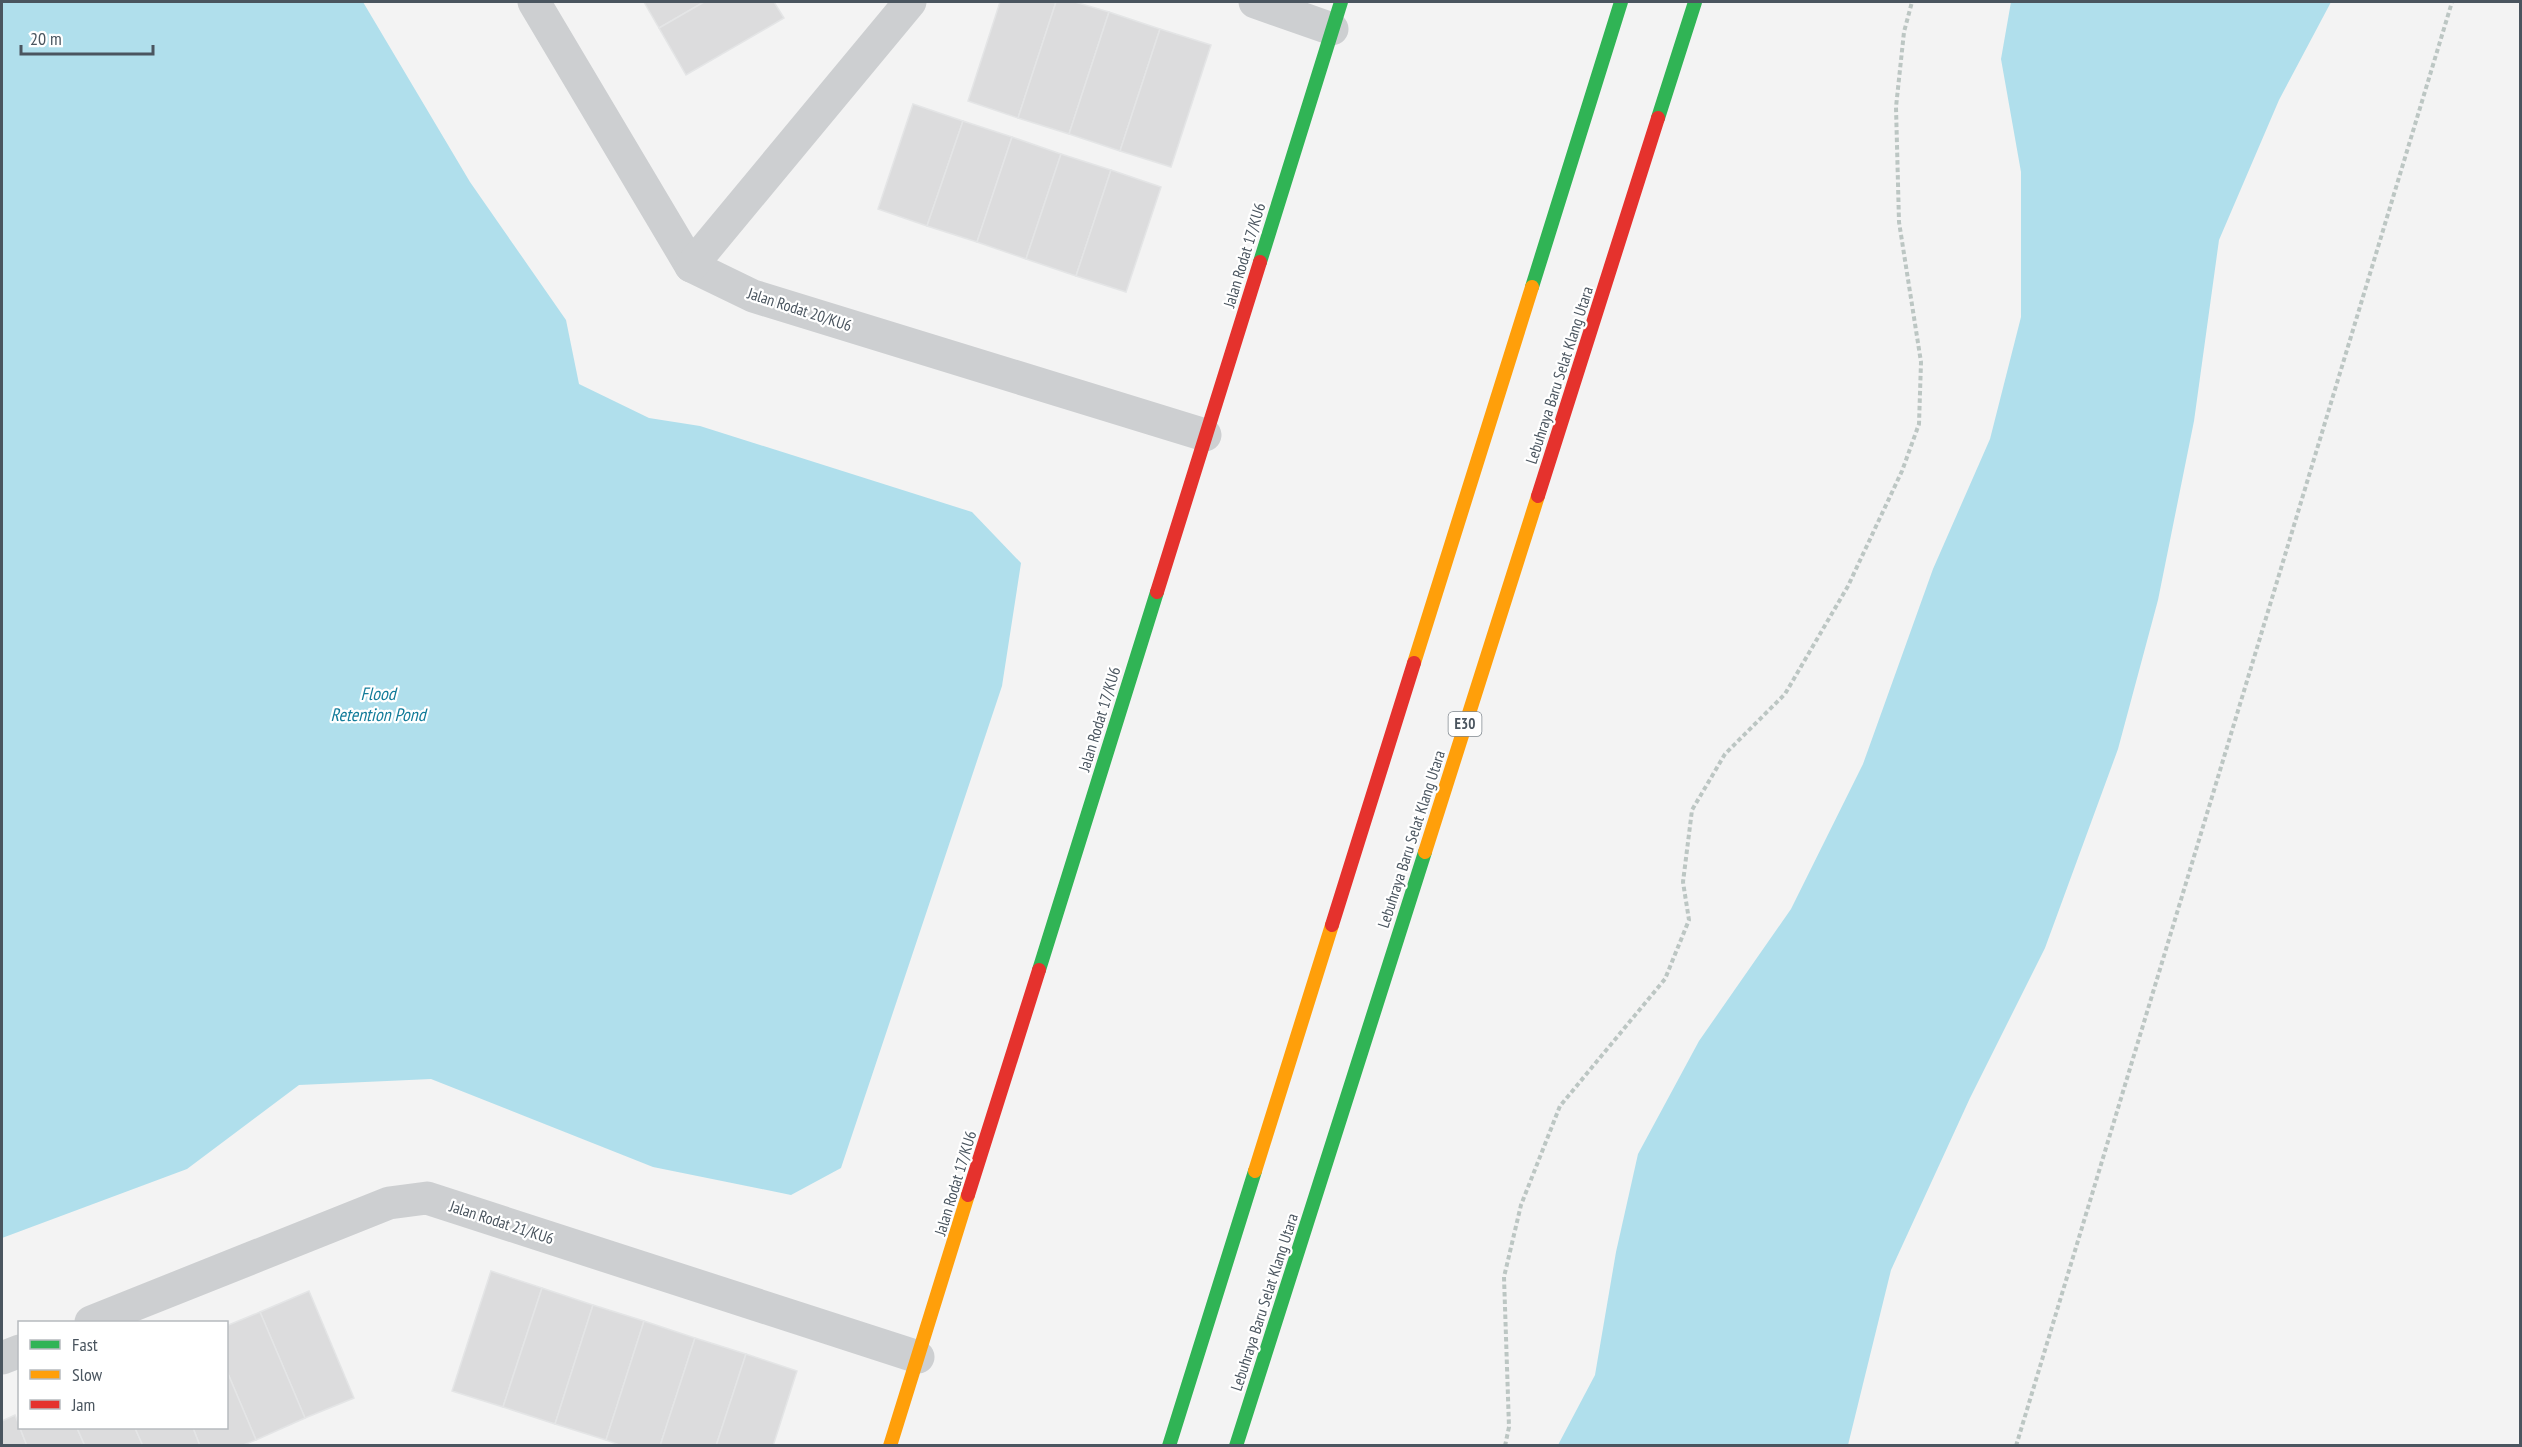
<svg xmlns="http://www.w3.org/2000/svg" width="2522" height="1447" viewBox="0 0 2522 1447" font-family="'PT Sans Narrow',sans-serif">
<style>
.water{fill:#b0dfec}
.building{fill:#dcdcdd;stroke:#e4e5e6;stroke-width:1.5}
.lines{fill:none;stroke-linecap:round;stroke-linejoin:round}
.path{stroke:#bcc6c3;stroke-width:4;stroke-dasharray:4.5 3;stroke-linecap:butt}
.street{stroke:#cdcfd1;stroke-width:33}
.fast{stroke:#30b455;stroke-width:14}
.slow{stroke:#ff9f0a;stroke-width:14}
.jam{stroke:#e5322d;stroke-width:14}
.labels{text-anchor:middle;stroke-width:4.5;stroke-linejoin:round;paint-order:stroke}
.shield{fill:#fff;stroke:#80888f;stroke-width:1.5}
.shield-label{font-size:15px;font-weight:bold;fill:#4a555f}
.street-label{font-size:16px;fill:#4a555f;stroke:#fff}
.water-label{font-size:18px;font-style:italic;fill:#137c9a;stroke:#fff}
</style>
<rect width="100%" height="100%" fill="#f3f3f3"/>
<g class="water">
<path d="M2,2H363L470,182L566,320L579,384L649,418L700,426L972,512L1021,563L1002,686L841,1168L791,1195L653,1167L431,1079L299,1085L187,1169L2,1238Z"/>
<path d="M2011,2H2331L2279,100L2219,240L2194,421L2158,600L2118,749L2045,948L1970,1098L1891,1270L1848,1445H1558L1595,1375L1616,1252L1638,1154L1699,1041L1791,909L1863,764L1933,569L1990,439L2021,317V172L2001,59Z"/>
</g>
<g class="building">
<path d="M644,2H704L659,28Z"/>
<path d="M704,2H774L784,18L686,75L659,28Z"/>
<path d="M1000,2H1056L1018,118L968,101Z"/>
<path d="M1056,2H1075L1109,12L1069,134L1018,118Z"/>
<path d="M1109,12L1160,29L1120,151L1069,134Z"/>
<path d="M1160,29L1211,45L1171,167L1120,151Z"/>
<path d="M913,104L963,121L927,226L878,209Z"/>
<path d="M963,121L1012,137L977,242L927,226Z"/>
<path d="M1012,137L1061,154L1026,259L977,242Z"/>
<path d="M1061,154L1111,170L1076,276L1026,259Z"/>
<path d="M1111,170L1161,187L1126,292L1076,276Z"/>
<path d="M491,1271L542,1288L503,1407L452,1391Z"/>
<path d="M542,1288L593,1305L555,1424L503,1407Z"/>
<path d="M309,1291L354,1398L305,1418L260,1312Z"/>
<path d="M593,1305L644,1321L606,1440L555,1424Z"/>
<path d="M260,1312L305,1418L256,1440L226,1369V1326Z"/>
<path d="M644,1321L695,1338L660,1446H622L606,1440Z"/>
<path d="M695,1338L746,1354L716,1446H660Z"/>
<path d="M746,1354L797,1371L773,1446H716Z"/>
<path d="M226,1369L256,1440L241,1446H200L193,1428H226Z"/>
<path d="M15,1415L27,1446H2V1421Z"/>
<path d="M20,1428H77L85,1446H27Z"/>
<path d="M77,1428H135L143,1446H85Z"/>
<path d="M135,1428H193L200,1446H143Z"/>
</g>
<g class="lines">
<g class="path">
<path d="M1505,1446L1509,1427L1504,1277L1521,1205L1560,1106L1665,979L1689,920L1683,882L1692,810L1725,754L1785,694L1848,586L1902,471L1919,424L1921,362L1899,222L1896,107L1904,32L1912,2"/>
<path d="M2016,1446L2452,2"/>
</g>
<g class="street">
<path d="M534,2L691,266L753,296L1205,435"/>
<path d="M1255,2L1332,29"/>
<path d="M691,266L910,2"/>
<path d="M91,1322L389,1203L427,1198L918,1357"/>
<path d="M2,1358L20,1351"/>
</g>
<g class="fast">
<path d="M1658,118L1695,2"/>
<path d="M1260,262L1341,2"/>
<path d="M1532,287L1621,2"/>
<path d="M1039,970L1157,592"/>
<path d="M1169,1446L1255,1171"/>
<path d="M1236,1446L1425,852"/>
</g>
<g class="slow">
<path d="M1414,663L1532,287"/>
<path d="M1425,852L1538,496"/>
<path d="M1255,1171L1332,925"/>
<path d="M890,1446L968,1195"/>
</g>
<g class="jam">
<path d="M1538,496L1658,118"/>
<path d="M1157,592L1260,262"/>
<path d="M1332,925L1414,663"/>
<path d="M968,1195L1039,970"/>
</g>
</g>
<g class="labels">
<rect class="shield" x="1448.5" y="712" width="33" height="24" rx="4.5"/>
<g class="shield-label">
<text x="1465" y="729">E30</text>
</g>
<g class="street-label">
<text transform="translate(1244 255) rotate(-73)" y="6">Jalan Rodat 17/KU6</text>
<text transform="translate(800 309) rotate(18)" y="6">Jalan Rodat 20/KU6</text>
<text transform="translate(1559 375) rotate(-72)" y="6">Lebuhraya Baru Selat Klang Utara</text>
<text transform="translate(1099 719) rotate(-73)" y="6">Jalan Rodat 17/KU6</text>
<text transform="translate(1411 839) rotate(-72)" y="6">Lebuhraya Baru Selat Klang Utara</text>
<text transform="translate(955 1183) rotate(-73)" y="6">Jalan Rodat 17/KU6</text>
<text transform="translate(502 1222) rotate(18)" y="6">Jalan Rodat 21/KU6</text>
<text transform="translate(1264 1302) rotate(-72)" y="6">Lebuhraya Baru Selat Klang Utara</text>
</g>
<g class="water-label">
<text x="378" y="700">Flood<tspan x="378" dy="21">Retention Pond</tspan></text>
</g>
</g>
<rect width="2522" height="1447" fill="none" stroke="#4a555f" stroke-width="6"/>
<rect x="18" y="1321" width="210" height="108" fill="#ffffff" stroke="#b7bbbf" stroke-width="1.5"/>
<rect x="30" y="1340" width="30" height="9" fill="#30b455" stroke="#b7bbbf" stroke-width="1.5"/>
<text x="72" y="1351" font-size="18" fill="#4a555f">Fast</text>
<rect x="30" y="1370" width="30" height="9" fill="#ff9f0a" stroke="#b7bbbf" stroke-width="1.5"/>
<text x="72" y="1381" font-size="18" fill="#4a555f">Slow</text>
<rect x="30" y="1400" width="30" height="9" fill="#e5322d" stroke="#b7bbbf" stroke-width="1.5"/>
<text x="72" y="1411" font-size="18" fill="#4a555f">Jam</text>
<path d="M21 45v9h132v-9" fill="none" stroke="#4a555f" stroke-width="3"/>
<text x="30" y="45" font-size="18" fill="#4a555f" stroke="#ffffff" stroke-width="4.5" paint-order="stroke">20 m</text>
</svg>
